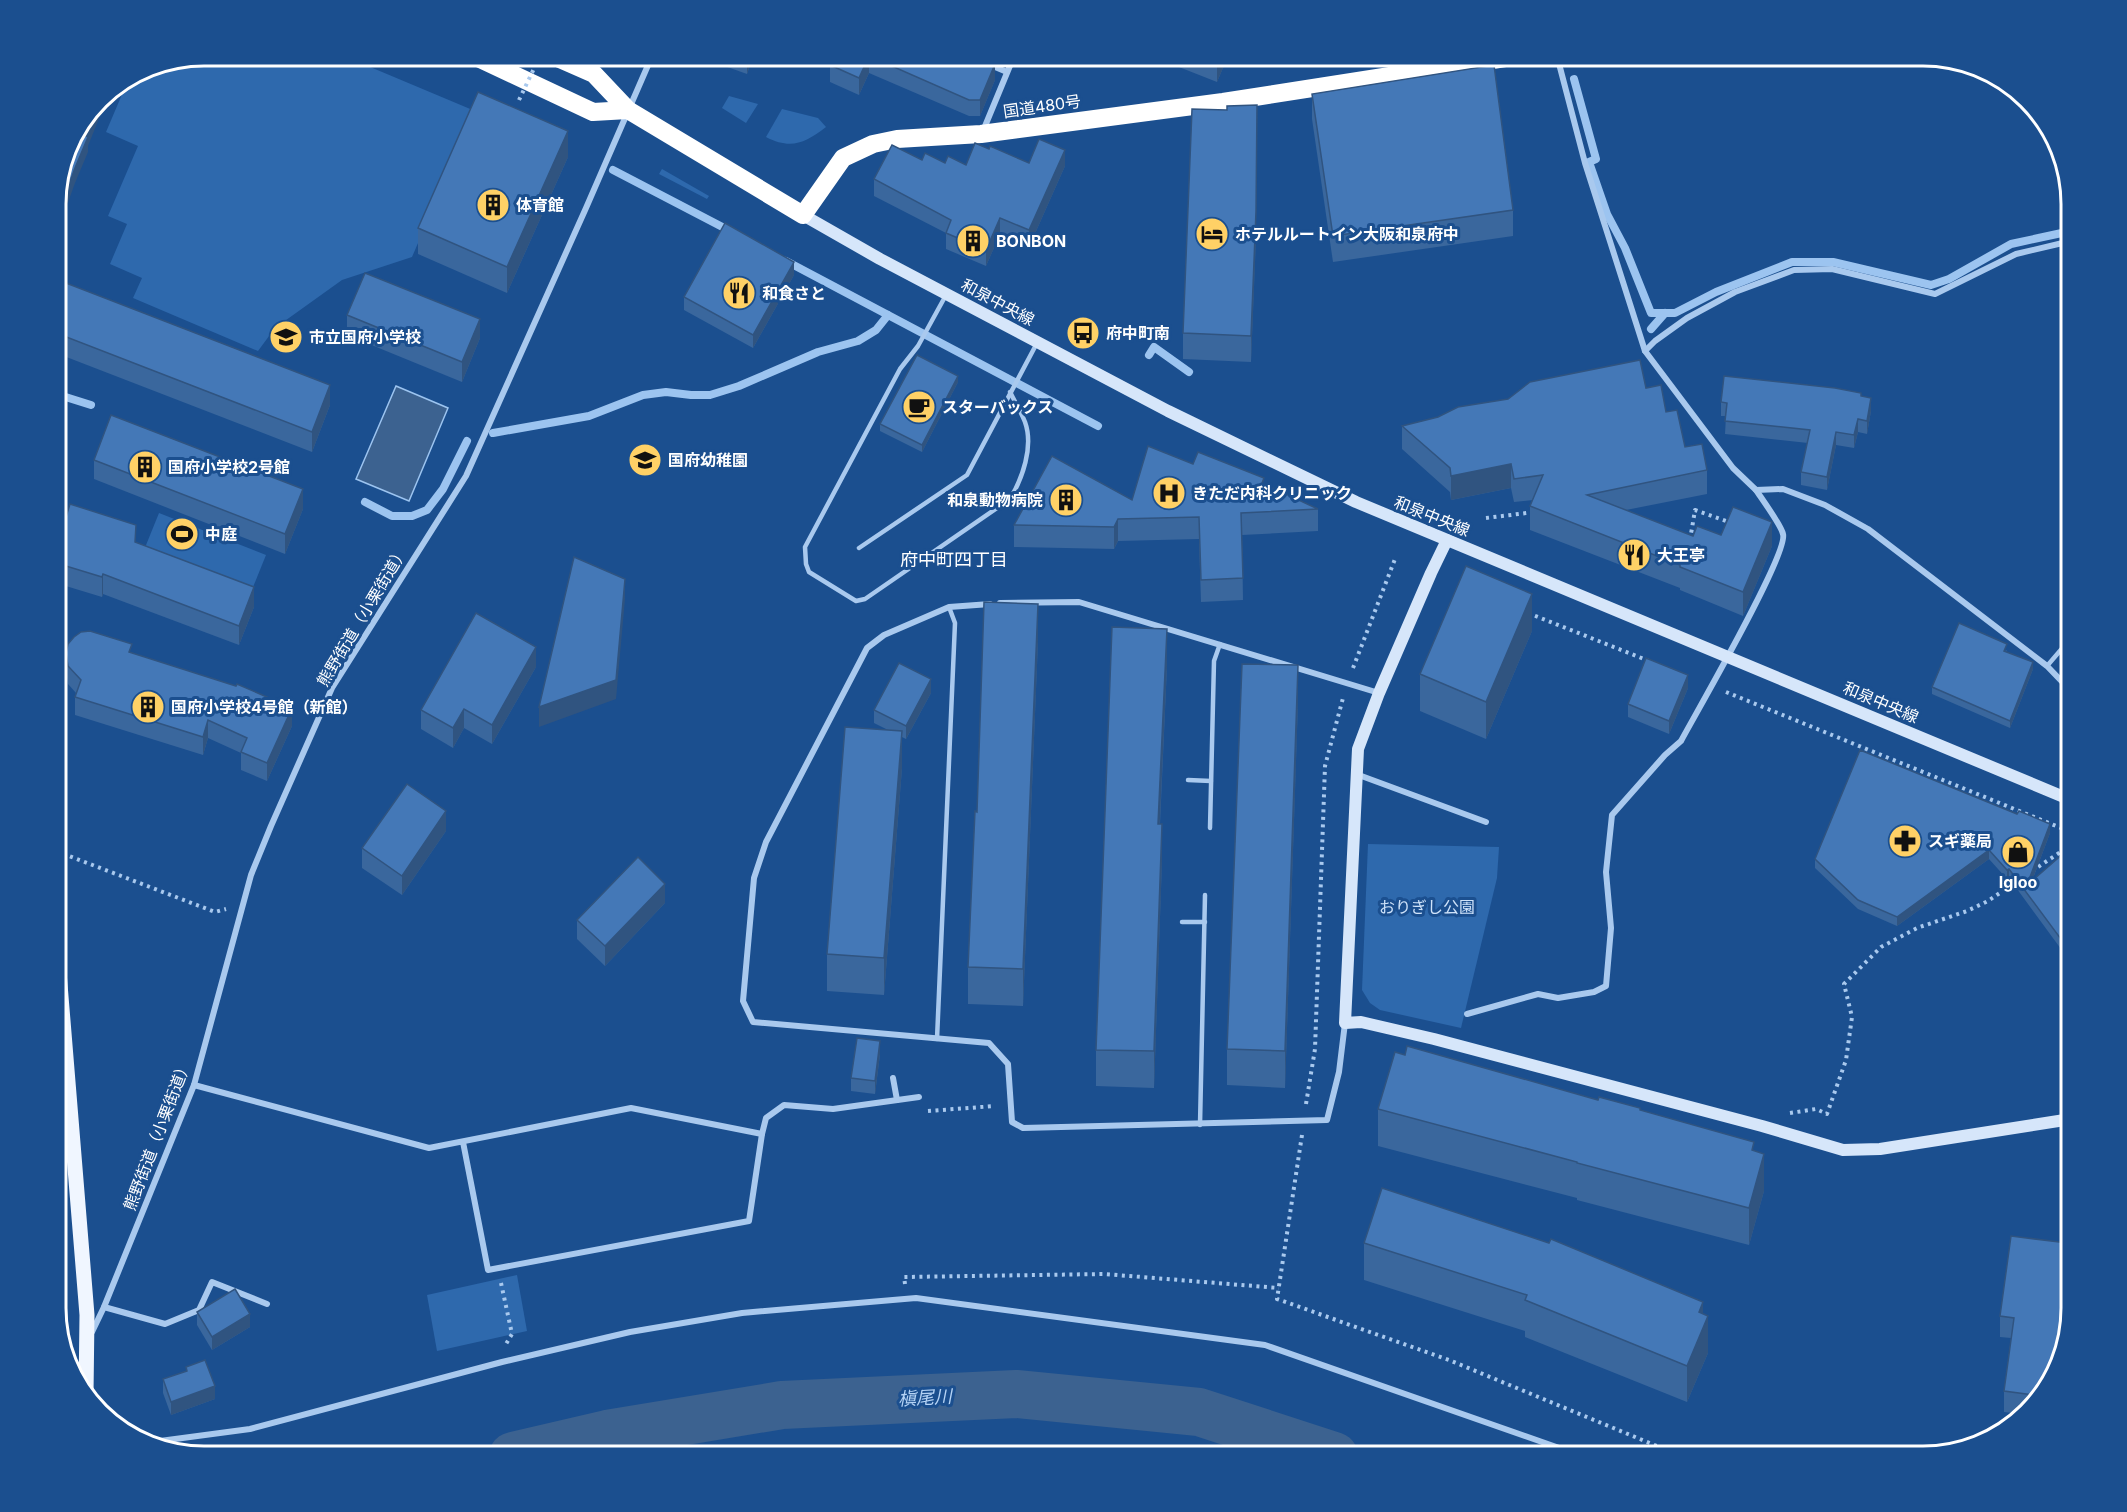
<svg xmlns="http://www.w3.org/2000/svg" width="2127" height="1512" viewBox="0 0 2127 1512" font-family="Inter,'Noto Sans JP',sans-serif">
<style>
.green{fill:#2e69ad}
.water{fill:#3c6290;stroke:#9cc4f0;stroke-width:1.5}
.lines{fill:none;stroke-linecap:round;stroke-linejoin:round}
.stream{stroke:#9cc4f0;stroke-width:8}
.river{stroke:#3c6290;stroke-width:48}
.path{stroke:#a9c9ee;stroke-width:4;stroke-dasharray:3 4.5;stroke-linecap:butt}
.lane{stroke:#a9c9ee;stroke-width:4.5}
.street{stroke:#a9c9ee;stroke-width:6}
.secondary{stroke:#d6e6fa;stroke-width:12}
.primary{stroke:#f0f6ff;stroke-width:15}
.highway{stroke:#fff;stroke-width:18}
.path-bridge{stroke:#a9c9ee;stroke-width:4;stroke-dasharray:3 4.5;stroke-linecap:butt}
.wall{fill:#3a679d}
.shaded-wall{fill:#305480}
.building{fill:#4478b7;stroke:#305480;stroke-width:1.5}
.labels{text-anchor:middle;stroke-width:6;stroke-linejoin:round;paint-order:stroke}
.street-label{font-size:16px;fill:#fff;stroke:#1b4f8f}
.poi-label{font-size:16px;font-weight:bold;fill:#fff;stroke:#1b4f8f;text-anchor:start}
.park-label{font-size:16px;fill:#cfe3fa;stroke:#1b4f8f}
.neighbourhood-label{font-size:18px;fill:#fff;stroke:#1b4f8f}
.water-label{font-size:18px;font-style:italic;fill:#b5d3f5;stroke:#1b4f8f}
.rim{fill:none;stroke:#fff;stroke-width:3}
</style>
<rect width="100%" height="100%" fill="#1b4f8f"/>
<g class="green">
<path d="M204,56H344L475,111L412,257L342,280L275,328L258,351L133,298L142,278L110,264L127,224L108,216L138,146L106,132L129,78L147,67Z"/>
<path d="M729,96L758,104L746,123L722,108Z"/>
<path d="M782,109L818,118L826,127C805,143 791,150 766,137Z"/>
<path d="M662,169L709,196L707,199L659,174Z"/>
<path d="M159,513L266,555L249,597L142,555Z"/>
<path d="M1368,844L1499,847L1497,878L1461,1028L1380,1010L1370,1003L1362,990Z"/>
<path d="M517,1275L527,1331L437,1351L427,1295Z"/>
</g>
<path class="water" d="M396,386L448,408L409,501L356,479Z"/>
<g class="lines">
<g class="stream">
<path d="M1574,79L1596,159L1589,162L1607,214L1625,248L1651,313H1675L1716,292L1792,262H1833L1931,285L1949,279L2011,244L2071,231"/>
<path d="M613,170L732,232"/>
<path d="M786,261L1098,426"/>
<path d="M1651,329L1665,313"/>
<path d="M1149,355L1154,347L1189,372"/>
<path d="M56,394L91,405"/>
<path d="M493,433L589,416L643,395L666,392L691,395H710L739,386L818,352L858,341L876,330L888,315"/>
<path d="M365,502L392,516H412L427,510L443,489L467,441"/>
</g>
<path class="river" d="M513,1456L607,1434L782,1405L1016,1394L1199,1412L1334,1456"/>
<g class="path">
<path d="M1486,518L1535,512"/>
<path d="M1690,540L1695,510L1729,522"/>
<path d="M1528,613L1649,661"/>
<path d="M2063,627C2061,617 2065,608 2071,600"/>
<path d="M1353,668L1395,559"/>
<path d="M1726,692L2071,832"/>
<path d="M56,851L215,912L226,909"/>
<path d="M2032,871L2071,845"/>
<path d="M1306,1104L1315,1049L1325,766L1343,698"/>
<path d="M928,1111L995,1106"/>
<path d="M1790,1113L1816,1109L1827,1114L1846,1060L1852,1017L1844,984L1881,947L1917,928L1967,911L1988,901L2016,882"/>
<path d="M1302,1135L1277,1299L1449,1360L1681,1456"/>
<path d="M501,1283L512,1334L506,1344"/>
<path d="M905,1284L904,1277L1104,1274L1279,1288"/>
</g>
<g class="lane">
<path d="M946,295L918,346L900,369L805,547L806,564L809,572L856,601L865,599L1010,499C1022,479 1034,447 1025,422C1021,412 1015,402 1010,392"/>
<path d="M859,548L967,475L1037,343"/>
<path d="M2047,666L2071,638"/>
<path d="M1188,780L1211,781"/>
<path d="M1210,828L1214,661L1220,644"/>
<path d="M1182,922H1205"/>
<path d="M937,1039L955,623L949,607"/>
<path d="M1200,1125L1205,895"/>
</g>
<g class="street">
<path d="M1557,56L1585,163L1645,351L1733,468L1756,490L1783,489L1825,505L1868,529L2047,666L2071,691"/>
<path d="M988,64L1007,72"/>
<path d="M983,131L1014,56"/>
<path d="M1645,351L1655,341L1687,318L1735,292L1794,270L1832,269L1935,294L2016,254L2071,241"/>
<path d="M1000,603L1079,602L1379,693"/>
<path d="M990,604L949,607L884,635L867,648L766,842L754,878L743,1001L753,1022L989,1043L1008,1064L1012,1122L1023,1128L1327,1120L1339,1072L1345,1023"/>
<path d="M1356,774L1486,822"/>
<path d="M1467,1014L1538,994L1558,998L1594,992L1606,986L1611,928L1606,872L1612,815L1665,755L1681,741C1696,713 1789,553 1783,534C1781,525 1762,499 1756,490"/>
<path d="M893,1078L897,1100"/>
<path d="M194,1085L429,1148L631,1108L762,1134L749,1221L488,1270L463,1142"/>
<path d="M762,1134L766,1118L784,1105L833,1109L919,1097"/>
<path d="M56,1137L72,1143"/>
<path d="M104,1307L165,1324L199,1310L212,1282L267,1304"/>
<path d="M92,1332L104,1307L194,1085L251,875L271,826L332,688L466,476L586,208L652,56"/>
<path d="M145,1443L250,1429L502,1362L630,1332L742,1313L916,1298L1265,1345L1582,1456"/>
</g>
<g class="secondary">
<path d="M803,215L880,259L1168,411L1356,502L2071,800"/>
<path d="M1447,540L1431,573L1379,693L1358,749L1345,1023L1361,1022L1434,1039L1762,1126L1843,1150L1880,1149L2071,1119"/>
</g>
<path class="primary" d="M56,935L87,1315L86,1394"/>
<g class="highway">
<path d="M474,56L593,112L628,110"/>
<path d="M553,56L594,74L628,110L803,215L843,158L873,144L897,139L981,134L1223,102L1518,56"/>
</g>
<path class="path-bridge" d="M519,100L540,56"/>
</g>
<g class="wall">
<path d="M705,56H753L747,74L705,59Z"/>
<path d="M834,56H966L995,80L980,116H969L869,73L859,95L830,82V65Z"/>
<path d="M1151,56H1228L1217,82Z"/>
<path d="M1312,94L1513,210V236L1333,262L1312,119Z"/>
<path d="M989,149L1029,163L1065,166L1029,247L1000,234L986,266L946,249V233L874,196V179L922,160L966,165Z"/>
<path d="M568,157L507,293L418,254V228Z"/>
<path d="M1256,237L1251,362L1183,359V333Z"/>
<path d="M794,275L753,348L684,310V297Z"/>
<path d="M56,310L330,405L312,452L56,353Z"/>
<path d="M347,315L480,338L462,382L347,335Z"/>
<path d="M958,382L922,452L880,431V424Z"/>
<path d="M1646,388L1666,412L1685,447L1707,470V494L1626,510L1693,536L1772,546L1743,616L1680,590V588L1530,530V506L1533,500L1514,502L1511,488L1451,500L1450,492L1402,449V426Z"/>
<path d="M1861,396L1871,411L1867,434L1858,432L1854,448L1836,445L1827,490L1801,485V472L1808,443L1725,434L1726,416H1721V402Z"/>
<path d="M94,460L303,509L285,554L94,479Z"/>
<path d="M1193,464L1264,484L1318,509V531L1242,535L1243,600L1201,602L1199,539L1118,541L1114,549L1014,547V525L1132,500Z"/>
<path d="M136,542L254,607L239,645L103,594L102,597L56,583V549Z"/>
<path d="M1532,631L1486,739L1420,711V674Z"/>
<path d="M1038,641L1023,1006L968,1004V967L977,812Z"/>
<path d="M2007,650L2006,652L2033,669L2010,728L1932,694V687Z"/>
<path d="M66,653H132L292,726L267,781L241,770V753L208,738L203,755L75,715V697L76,693L68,684L66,671Z"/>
<path d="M1167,666L1160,824L1162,861L1154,1088L1096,1086V1050Z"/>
<path d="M536,667L492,744L464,728L453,748L421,729V710Z"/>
<path d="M1688,688L1669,734L1628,717V704Z"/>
<path d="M931,693L906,739L902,737V768L884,995L827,991V954L888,730L874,723V710Z"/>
<path d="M1298,702L1285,1088L1227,1085V1049Z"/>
<path d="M446,831L402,895L362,868V848Z"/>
<path d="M2050,833L2032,881L2072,846V964L2009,878L2007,879L1989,859L1897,926L1858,909L1815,868V859Z"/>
<path d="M665,903L605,966L577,939V920Z"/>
<path d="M880,1054L875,1094L851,1091V1078Z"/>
<path d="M1378,1109L1640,1110L1754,1151L1764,1191L1749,1245L1577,1200V1198L1378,1146Z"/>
<path d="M2011,1236L2064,1355L2041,1398L2022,1414L2004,1412V1391L2011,1338L2000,1337V1316Z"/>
<path d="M1364,1243L1703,1313L1708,1353L1687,1402L1525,1337V1331L1364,1280Z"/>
<path d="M56,1261H60L59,1311H56Z"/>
<path d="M197,1312L250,1327L212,1350L197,1325Z"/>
<path d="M186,1367L215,1399L171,1415L163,1393V1379L186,1371Z"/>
</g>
<g class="shaded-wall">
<path d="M749,56H753L747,74V60Z"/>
<path d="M869,56V73L859,95V78Z"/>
<path d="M1219,56H1228L1217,82V60Z"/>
<path d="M1844,56H1854L1844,60Z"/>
<path d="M995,64V80L980,116V100Z"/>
<path d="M108,91V96L88,146V152L75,183L56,236V221L86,136L101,99Z"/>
<path d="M568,131V157L507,293V267Z"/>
<path d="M1257,131L1256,237L1251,362V336Z"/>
<path d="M1065,150V166L1029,247V230Z"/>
<path d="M1000,218V234L986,266V250Z"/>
<path d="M794,262V275L753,348V335Z"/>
<path d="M480,319V338L462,382V362Z"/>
<path d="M958,376V382L922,452V445Z"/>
<path d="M330,385V405L312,452V432Z"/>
<path d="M1871,398V411L1867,434V421Z"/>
<path d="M1858,419V432L1854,448V435Z"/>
<path d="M1836,432V445L1827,490V477Z"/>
<path d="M1511,464V488L1451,500V476Z"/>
<path d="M303,489V509L285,554V534Z"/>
<path d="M1118,519V541L1114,549V527Z"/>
<path d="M1772,522V546L1743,616V592Z"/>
<path d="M103,574V594L102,597V577Z"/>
<path d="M625,579V599L616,699L539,727V707Z"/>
<path d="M254,587V607L239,645V626Z"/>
<path d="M1532,594V631L1486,739V702Z"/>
<path d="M1038,604V641L1023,1006V969Z"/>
<path d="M1167,629V666L1158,861V824Z"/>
<path d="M536,647V667L492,744V725Z"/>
<path d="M2033,662V669L2010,728V721Z"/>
<path d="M1298,665V702L1285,1088V1051Z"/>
<path d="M1688,675V688L1669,734V721Z"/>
<path d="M931,679V693L906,739V726Z"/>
<path d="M292,708V726L267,781V763Z"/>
<path d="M464,709V728L453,748V728Z"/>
<path d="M208,720V738L203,755V737Z"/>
<path d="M902,731V768L884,995V958Z"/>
<path d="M446,811V831L402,895V876Z"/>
<path d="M1162,824V861L1154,1088V1051Z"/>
<path d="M2050,824V833L2027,894V885Z"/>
<path d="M1989,850V859L1897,926V917Z"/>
<path d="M2009,869V878L2007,879V870Z"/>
<path d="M665,884V903L605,966V946Z"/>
<path d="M880,1041V1054L875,1094V1081Z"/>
<path d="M1764,1154V1191L1749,1245V1208Z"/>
<path d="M1703,1302V1329L1708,1316V1353L1687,1402V1366L1699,1312Z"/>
<path d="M250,1314V1327L212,1350V1337Z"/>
<path d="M215,1386V1399L171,1415V1402Z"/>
</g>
<g class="building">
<path d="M733,56H749L747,60Z"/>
<path d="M834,56H966L973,58L974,56L995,64L980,100H969L869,56L859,78L830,65Z"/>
<path d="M1205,56H1219L1217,60Z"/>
<path d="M1494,65L1513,210L1333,236L1312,94Z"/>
<path d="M478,92L568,131L507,267L418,228Z"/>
<path d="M101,99L86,136L88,137L75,168L56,221V194L71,139Z"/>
<path d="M1257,105L1256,211L1251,336L1183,333L1192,109L1227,110V106Z"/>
<path d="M1039,139L1065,150L1029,230L1000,218L986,250L946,233L951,220L874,179L892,145L922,160L925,153L945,163L948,156L966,165L975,143L989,149L990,146L1029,163Z"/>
<path d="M725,223L794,262L753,335L684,297Z"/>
<path d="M365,273L480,319L462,362L347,315Z"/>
<path d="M66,283L330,385L312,432L56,333V310Z"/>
<path d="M917,355L958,376L922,445L880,424Z"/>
<path d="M1640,360L1646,388L1661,385L1666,412L1677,410L1685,447L1702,444L1707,470L1587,495L1693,536L1697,526L1721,535L1733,507L1772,522L1743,592L1680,567V565L1530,506L1543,475L1514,479L1511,464L1451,476L1450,468L1402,426L1438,417L1458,407L1508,399L1530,382Z"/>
<path d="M1724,376L1835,388L1861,393V396L1871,398L1867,421L1858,419L1854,435L1836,432L1827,477L1801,472L1810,430L1725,421L1727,403L1721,402Z"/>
<path d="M111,415L303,489L285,534L94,460Z"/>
<path d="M1148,446L1193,464L1198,452L1264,478L1262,483L1318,509L1241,513L1243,578L1201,580L1199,517L1118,519L1114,527L1014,525L1052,456L1132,500Z"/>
<path d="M70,504L136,525L135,542L254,587L239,626L103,574L102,577L56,563V549Z"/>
<path d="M574,557L625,579L616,680L539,707Z"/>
<path d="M1466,566L1532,594L1486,702L1420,674Z"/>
<path d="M984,602L1038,604L1023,969L968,967L975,811L977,812Z"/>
<path d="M476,613L536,647L492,725L464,709L453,728L421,710Z"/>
<path d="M1959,623L2007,644L2004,651L2033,662L2010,721L1932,687Z"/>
<path d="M1112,627L1167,629L1158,824H1162L1154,1051L1096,1050Z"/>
<path d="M90,631L132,644L129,652L236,686L237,684L292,708L267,763L241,752L247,738L208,720L203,737L75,697L81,680L68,666L66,653L68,644L74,637L81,632Z"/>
<path d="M1646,658L1688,675L1669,721L1628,704Z"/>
<path d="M899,663L931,679L906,726L874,710Z"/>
<path d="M1242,664L1298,665L1285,1051L1227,1049Z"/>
<path d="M845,727L902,731L884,958L827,954Z"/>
<path d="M1860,750L2017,814L2019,811L2050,824L2027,885L2072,846V954L2009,869L2007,870L1989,850L1897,917L1858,900L1815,859Z"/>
<path d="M407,784L446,811L402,876L362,848Z"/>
<path d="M638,857L665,884L605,946L577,920Z"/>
<path d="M857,1038L880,1041L875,1081L851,1078Z"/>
<path d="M1407,1046L1598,1100L1599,1097L1640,1108V1110L1754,1142L1752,1150L1764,1154L1749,1208L1577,1163V1162L1378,1109L1395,1052L1405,1055Z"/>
<path d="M1382,1188L1549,1243L1551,1239L1703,1302L1699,1312L1708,1316L1687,1366L1525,1300L1527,1295L1364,1243Z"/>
<path d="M2072,1216V1308L2064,1355L2042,1396L2004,1391L2014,1318L2000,1316L2011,1236L2067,1243Z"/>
<path d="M56,1261H60L59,1298H56Z"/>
<path d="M235,1289L250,1314L212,1337L197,1312Z"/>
<path d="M205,1360L215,1386L171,1402L163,1379L187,1371L186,1367Z"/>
</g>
<defs>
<g id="building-disc" transform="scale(1.725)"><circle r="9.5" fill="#ffd166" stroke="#1b4f8f"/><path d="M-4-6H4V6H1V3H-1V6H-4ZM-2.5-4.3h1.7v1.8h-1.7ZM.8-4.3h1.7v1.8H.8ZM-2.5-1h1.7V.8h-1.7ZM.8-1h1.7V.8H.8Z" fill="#111"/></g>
<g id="hotel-disc" transform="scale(1.725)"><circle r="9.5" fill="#ffd166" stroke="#1b4f8f"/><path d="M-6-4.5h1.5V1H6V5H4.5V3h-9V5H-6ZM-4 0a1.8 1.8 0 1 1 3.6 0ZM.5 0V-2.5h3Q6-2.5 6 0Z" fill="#111"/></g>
<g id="restaurant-disc" transform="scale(1.725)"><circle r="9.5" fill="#ffd166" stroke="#1b4f8f"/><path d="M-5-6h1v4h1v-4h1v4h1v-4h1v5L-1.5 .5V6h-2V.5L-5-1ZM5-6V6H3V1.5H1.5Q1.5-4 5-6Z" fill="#111"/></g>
<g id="bus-disc" transform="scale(1.725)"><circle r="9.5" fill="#ffd166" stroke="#1b4f8f"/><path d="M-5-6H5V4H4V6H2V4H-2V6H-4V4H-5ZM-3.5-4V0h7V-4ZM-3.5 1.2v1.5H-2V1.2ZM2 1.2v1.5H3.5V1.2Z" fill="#111"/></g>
<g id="school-disc" transform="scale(1.725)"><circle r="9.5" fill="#ffd166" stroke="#1b4f8f"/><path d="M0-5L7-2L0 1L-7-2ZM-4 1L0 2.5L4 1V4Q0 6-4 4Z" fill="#111"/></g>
<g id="cafe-disc" transform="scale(1.725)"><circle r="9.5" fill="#ffd166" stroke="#1b4f8f"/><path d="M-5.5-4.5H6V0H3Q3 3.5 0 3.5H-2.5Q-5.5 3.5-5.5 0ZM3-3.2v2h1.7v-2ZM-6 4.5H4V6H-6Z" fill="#111"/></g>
<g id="hospital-disc" transform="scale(1.725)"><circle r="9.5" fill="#ffd166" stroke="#1b4f8f"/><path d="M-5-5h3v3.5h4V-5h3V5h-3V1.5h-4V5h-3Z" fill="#111"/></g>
<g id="stadium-disc" transform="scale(1.725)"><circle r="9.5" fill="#ffd166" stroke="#1b4f8f"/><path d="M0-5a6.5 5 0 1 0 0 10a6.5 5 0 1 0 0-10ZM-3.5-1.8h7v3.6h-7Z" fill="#111"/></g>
<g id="pharmacy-disc" transform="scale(1.725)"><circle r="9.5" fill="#ffd166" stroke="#1b4f8f"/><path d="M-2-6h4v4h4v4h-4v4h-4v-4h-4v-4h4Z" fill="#111"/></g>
<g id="shop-disc" transform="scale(1.725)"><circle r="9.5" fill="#ffd166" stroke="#1b4f8f"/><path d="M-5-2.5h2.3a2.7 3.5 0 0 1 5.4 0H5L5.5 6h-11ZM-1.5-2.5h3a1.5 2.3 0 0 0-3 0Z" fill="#111"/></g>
</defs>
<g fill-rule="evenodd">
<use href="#building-disc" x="493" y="205"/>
<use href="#hotel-disc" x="1212" y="234"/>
<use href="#building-disc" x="973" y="241"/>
<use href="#restaurant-disc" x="739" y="293"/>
<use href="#bus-disc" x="1083" y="333"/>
<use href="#school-disc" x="286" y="337"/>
<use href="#cafe-disc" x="919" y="407"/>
<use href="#school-disc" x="645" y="460"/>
<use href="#building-disc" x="145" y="467"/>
<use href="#hospital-disc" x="1169" y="493"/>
<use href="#building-disc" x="1066" y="500"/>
<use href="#stadium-disc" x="182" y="534"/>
<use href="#restaurant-disc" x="1634" y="555"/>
<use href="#building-disc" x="148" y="707"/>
<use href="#pharmacy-disc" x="1905" y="841"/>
<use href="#shop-disc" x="2018" y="852"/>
</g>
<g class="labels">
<g class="street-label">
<text transform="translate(1042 106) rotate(-8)" y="6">国道480号</text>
<text transform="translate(998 302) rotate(28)" y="6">和泉中央線</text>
<text transform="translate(1432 516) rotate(22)" y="6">和泉中央線</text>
<text transform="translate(362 616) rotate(-59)" y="6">熊野街道（小栗街道）</text>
<text transform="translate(1881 702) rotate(23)" y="6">和泉中央線</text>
<text transform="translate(157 1135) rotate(-69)" y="6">熊野街道（小栗街道）</text>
</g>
<g class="poi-label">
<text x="516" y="211">体育館</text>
<text x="1235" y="240">ホテルルートイン大阪和泉府中</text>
<text x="996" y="247">BONBON</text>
<text x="762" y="299">和食さと</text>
<text x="1106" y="339">府中町南</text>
<text x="309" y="343">市立国府小学校</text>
<text x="942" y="413">スターバックス</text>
<text x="668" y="466">国府幼稚園</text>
<text x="168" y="473">国府小学校2号館</text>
<text x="1192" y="499">きただ内科クリニック</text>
<text x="1043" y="506" text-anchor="end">和泉動物病院</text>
<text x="205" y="540">中庭</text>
<text x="1657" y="561">大王亭</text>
<text x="171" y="713">国府小学校4号館（新館）</text>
<text x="1928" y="847">スギ薬局</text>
<text x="2018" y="888" text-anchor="middle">Igloo</text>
</g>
<g class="park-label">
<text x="1427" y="913">おりぎし公園</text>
</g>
<g class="neighbourhood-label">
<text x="954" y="566">府中町四丁目</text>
</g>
<g class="water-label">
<text transform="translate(925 1398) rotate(-3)" y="6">槇尾川</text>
</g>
</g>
<path d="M0 0H2127V1512H0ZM204 66H1923A138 138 0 0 1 2061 204V1308A138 138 0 0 1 1923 1446H204A138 138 0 0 1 66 1308V204A138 138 0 0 1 204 66Z" fill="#1b4f8f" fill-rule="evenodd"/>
<path class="rim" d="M204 66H1923A138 138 0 0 1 2061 204V1308A138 138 0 0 1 1923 1446H204A138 138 0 0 1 66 1308V204A138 138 0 0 1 204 66Z"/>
</svg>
